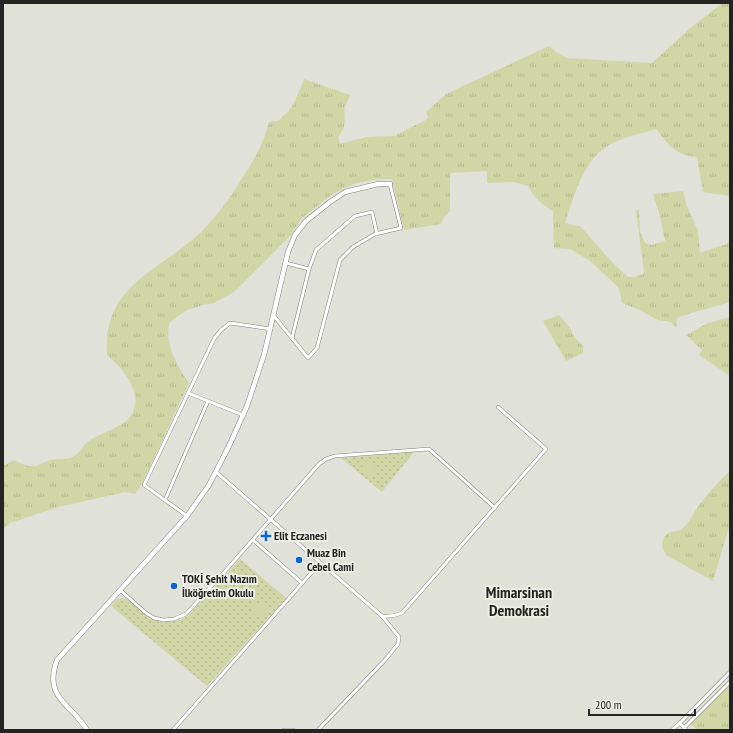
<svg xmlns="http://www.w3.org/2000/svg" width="733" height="733" viewBox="0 0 733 733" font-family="'PT Sans Narrow',sans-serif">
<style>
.grass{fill:url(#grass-tufts)}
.park{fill:url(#park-dots)}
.pitch{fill:#d1d6a7}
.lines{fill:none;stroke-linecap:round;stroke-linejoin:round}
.street-casing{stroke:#808179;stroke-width:4}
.secondary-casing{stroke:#808179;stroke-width:5.5}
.street{stroke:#fff;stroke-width:3}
.secondary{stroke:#fff;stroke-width:4.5}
.poi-dot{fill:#0767d0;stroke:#edeee5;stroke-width:1.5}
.labels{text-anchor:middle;stroke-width:4;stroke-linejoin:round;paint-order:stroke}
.poi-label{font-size:12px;font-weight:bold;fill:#242522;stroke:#edeee5;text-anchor:start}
.district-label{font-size:16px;font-weight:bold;fill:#242522;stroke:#edeee5}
</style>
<defs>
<pattern id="grass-tufts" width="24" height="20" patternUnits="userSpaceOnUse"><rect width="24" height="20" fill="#d1d6a7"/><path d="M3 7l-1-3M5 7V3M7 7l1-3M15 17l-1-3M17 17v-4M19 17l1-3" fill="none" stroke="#b3b88f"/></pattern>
<pattern id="park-dots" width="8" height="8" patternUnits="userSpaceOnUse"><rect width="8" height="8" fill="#d1d6a7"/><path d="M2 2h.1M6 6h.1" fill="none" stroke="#b3b88f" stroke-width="1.8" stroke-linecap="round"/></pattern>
</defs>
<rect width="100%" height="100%" fill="#e0e1d8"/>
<g class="grass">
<path d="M722,3H730V196L703,192L697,157C674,155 669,145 656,129C643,133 628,136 615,142C584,155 575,194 565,223L581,227L611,261L628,277H634L643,274L644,272L636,211L639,210L640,232L645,243L651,245L665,241L660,216L653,194L683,191L687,206L698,231L700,253L726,244L730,240V302L678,317L676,322L677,326L676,327L671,322L658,320L640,310L622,303L620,292L618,287L589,260L570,249L554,248L553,211C542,205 534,198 528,186L513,182L487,183V171L450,173V211L444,217L441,224L404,230L392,179H378L357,183L344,188L330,196L302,218L291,235L234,292L214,303L203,305L187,310L170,322C163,341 178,368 189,383L142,484L135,494L125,492L58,507L10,523L3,529V466L14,460C19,462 23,465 28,466C37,468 43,462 51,460C61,457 67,462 77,454C83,449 85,442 92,439C104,431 119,429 129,418C147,399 124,367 107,356C102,286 156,273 199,234C219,215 234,192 248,169C258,153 265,139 269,122L278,121L288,112L294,103L304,79L350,95C349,99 346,103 345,107C343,119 348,125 338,137L340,144L366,137L394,136L426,120L428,116L426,112L446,94L549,46L556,52L567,58L652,63L688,30Z"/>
<path d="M559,315L570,328L575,338L583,346V353L566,361L543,321Z"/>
<path d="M730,317V376L699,355L702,350L686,335L708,323Z"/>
<path d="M730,471V524L713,581L668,556C663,552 661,546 663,540C668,528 676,534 683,528C689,523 693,514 697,508C707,494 718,482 730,471Z"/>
<path d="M730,683V730H697L690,723Z"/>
</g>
<g class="park">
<path d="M414,452L382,492L341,458Z"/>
<path d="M240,559L286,598L207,686L111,606L117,599L124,598C133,602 139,610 146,616C158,625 178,623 189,615Z"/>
</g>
<g class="pitch">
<path d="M370,460L376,473L368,477L361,464Z"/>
<path d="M254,604L268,606L267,616L252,614Z"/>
</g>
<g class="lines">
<g class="street-casing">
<g id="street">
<path d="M286,263L309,269"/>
<path d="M274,316L308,358L317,348L340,260L353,247L375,234L401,228L390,184"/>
<path d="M292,338L309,269L316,250L355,216L372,212L377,234"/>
<path d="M188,393L243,415"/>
<path d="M216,472L382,616C390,617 395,616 402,613L546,449L498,407"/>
<path d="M165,500L208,401"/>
<path d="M187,516L144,485L214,339L221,330L230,323L271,329"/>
<path d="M253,540L302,583"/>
<path d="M120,590L146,613L154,618L164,620L174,619L186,614L228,568L319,464L326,459L335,456L429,449L495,508"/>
<path d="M680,723L730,672"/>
<path d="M684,728L730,682"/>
<path d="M173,730L320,563"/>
<path d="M284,730H293"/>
<path d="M318,730L385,660L398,644L399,637L382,616"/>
<path d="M672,730L680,723L686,730"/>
</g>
</g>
<g class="secondary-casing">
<path id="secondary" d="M87,730C71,703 43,699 57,660L187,516L209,485L229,446L247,406L264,355L288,252L295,235L306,221L330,202L345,192L378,184H390"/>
</g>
<use href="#street" class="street"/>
<use href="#secondary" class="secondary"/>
</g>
<g class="poi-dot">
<path d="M264 530h4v4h4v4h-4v4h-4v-4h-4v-4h4z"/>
<circle cx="299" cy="560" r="4"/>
<circle cx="174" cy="586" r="4"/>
</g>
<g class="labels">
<g class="poi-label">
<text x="274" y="540">Elit Eczanesi</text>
<text x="307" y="557">Muaz Bin<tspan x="307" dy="14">Cebel Cami</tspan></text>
<text x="182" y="583">TOKİ Şehit Nazım<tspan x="182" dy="14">İlköğretim Okulu</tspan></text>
</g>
<g class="district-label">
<text x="519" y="598">Mimarsinan<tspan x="519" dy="18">Demokrasi</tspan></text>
</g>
</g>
<rect width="733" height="733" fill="none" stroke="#242522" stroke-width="8"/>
<path d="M589 709v6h106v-6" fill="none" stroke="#242522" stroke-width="2"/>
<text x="595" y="709" font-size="12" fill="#242522" stroke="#edeee5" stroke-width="3" paint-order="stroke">200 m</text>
</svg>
